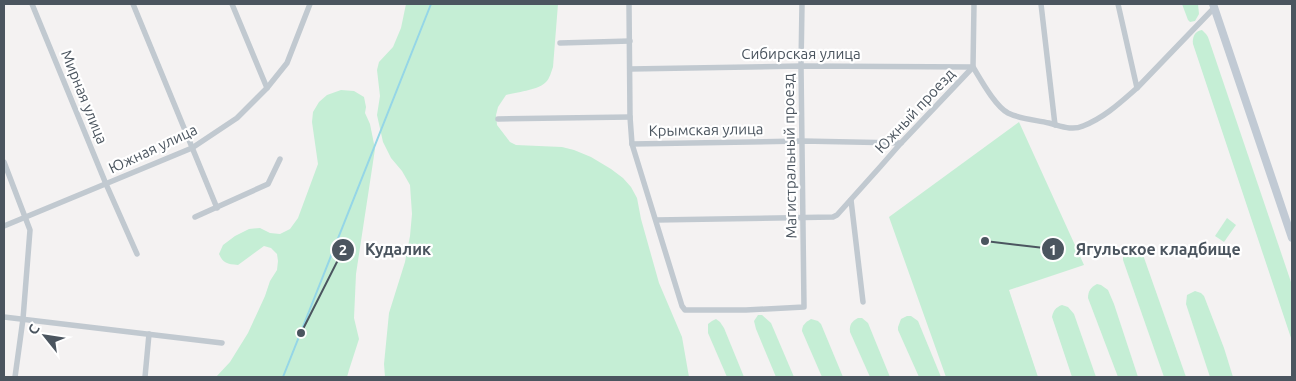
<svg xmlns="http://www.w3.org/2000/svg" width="1296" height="381" viewBox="0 0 1296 381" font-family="Ubuntu,sans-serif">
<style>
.green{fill:#c5eed5}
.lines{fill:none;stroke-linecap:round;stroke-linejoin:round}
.stream{stroke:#95d6e7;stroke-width:2}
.street{stroke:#c1c9d0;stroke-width:5.5}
.secondary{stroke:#c1cad4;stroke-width:8}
.labels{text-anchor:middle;stroke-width:4.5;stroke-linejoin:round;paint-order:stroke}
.street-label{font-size:15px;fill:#4b555f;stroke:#fff}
.leader{fill:none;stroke:#4b555f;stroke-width:2}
.callout-dot{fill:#4b555f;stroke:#fff;stroke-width:2}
.mark-label{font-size:15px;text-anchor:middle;font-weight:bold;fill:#fff}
.callout-label{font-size:16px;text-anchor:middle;font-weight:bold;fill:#4b555f;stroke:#fff;stroke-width:4.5;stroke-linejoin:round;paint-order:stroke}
</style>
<rect width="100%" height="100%" fill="#f4f2f2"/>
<g class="green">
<path d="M406,4H558L553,67C551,72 550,78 546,82C539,90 517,92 506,95L498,107L496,115L497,125L510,142L516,145L562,147L574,150L591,157L611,169L623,178L631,187L637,198L641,219L659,283L682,337L689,377H385L384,364L389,313L405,262L410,236L412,214L410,185L402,171L391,158L383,142L377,115L380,96L377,70L379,62L393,47L401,28Z"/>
<path d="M1182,4H1198L1199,14L1195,21L1190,22L1188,20Z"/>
<path d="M1202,30L1206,34L1208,37L1292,285V341L1193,44C1192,37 1195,31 1202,30Z"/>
<path d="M341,90L354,91L364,97L366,107L365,113L370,124L375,149L356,274L354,318L359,339L349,370L347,377H216L230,362L248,333L265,296L270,281L277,270L278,261L277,254L271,248L264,246L238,265C227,264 223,263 219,254L223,245L235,236L249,229L260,228L270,233L280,234L290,229L298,218L318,164L312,122L313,112L319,102L327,95Z"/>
<path d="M1019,122L1084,265L1009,290L1038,377H946L889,217Z"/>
<path d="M1227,218L1236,225L1224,242L1215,236Z"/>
<path d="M1131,246H1135L1142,252L1186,377H1164L1123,260C1123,253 1124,248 1131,246Z"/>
<path d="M1097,284L1101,285L1108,290L1114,304L1138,377H1118L1088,298C1088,291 1091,287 1097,284Z"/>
<path d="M1195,291L1201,293L1204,296L1224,348L1233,377H1210L1186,304L1187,295Z"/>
<path d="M1062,305L1068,307L1074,314L1096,377H1072L1052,317C1053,311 1056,307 1062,305Z"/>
<path d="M758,315H762L771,323L794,377H776L756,329L754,321Z"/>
<path d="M907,316H911L918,321L941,377H919L898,330V327L901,319Z"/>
<path d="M858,318H862L868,323L890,377H870L850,332C849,325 852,321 858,318Z"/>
<path d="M716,319L720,322L724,328L744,377H727L708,333V324L712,321Z"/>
<path d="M811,319L818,321L821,324L843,377H822L802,331C802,325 806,322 811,319Z"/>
</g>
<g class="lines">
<path class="stream" d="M283,377L431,4"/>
<g class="street">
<path d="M32,4L106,184L137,254"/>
<path d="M133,4L217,208"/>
<path d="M232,4L267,88"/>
<path d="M629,4L630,117L632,144L682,306L685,310H746L804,307L801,66L802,4"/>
<path d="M1041,4L1055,125"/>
<path d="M1118,4L1137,88L1214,8"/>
<path d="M560,43L630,41"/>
<path d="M630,69L801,66L973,67C981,80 995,106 1008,113C1020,119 1036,120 1049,123C1061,126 1072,131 1083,126C1104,118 1121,102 1137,88"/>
<path d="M498,119L630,117"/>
<path d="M632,144L802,141L901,143"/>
<path d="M4,162L30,230L23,319L15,377"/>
<path d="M851,200L863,302"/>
<path d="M195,217L268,184L280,159"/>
<path d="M656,220L833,217L837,215L880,167L901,143L973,67L974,4"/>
<path d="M4,226L192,148L237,118L267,88L287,63L310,4"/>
<path d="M4,317L222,343"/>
<path d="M145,377L149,334"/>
</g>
<path class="secondary" d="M1213,4L1292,238"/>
</g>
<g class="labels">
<g class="street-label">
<text x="801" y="59">Сибирская улица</text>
<text transform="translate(84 97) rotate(68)" y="5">Мирная улица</text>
<text transform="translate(915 111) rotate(-47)" y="5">Южный проезд</text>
<text transform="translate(706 130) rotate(-1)" y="5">Крымская улица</text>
<text transform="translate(153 149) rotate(-25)" y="5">Южная улица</text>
<text transform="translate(790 156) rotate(-91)" y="5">Магистральный проезд</text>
</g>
</g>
<path class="leader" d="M985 241L1053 249M301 333L343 250"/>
<g class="callout-dot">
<circle cx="985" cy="241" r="5"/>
<circle cx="301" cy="333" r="5"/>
<circle cx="1053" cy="249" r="12"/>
<circle cx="343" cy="250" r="12"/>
</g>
<g class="mark-label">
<text x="1053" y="255">1</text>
<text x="343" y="255">2</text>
</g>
<g class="callout-label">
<text x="1158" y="255">Ягульское кладбище</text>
<text x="398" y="255">Кудалик</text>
</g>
<rect width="1296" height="381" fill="none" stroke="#4b555f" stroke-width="10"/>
<g transform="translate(45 336) rotate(300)" stroke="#ffffff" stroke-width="4" paint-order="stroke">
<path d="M0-4L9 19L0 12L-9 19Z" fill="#4b555f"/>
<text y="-8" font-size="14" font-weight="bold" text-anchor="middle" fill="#4b555f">С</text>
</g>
</svg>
